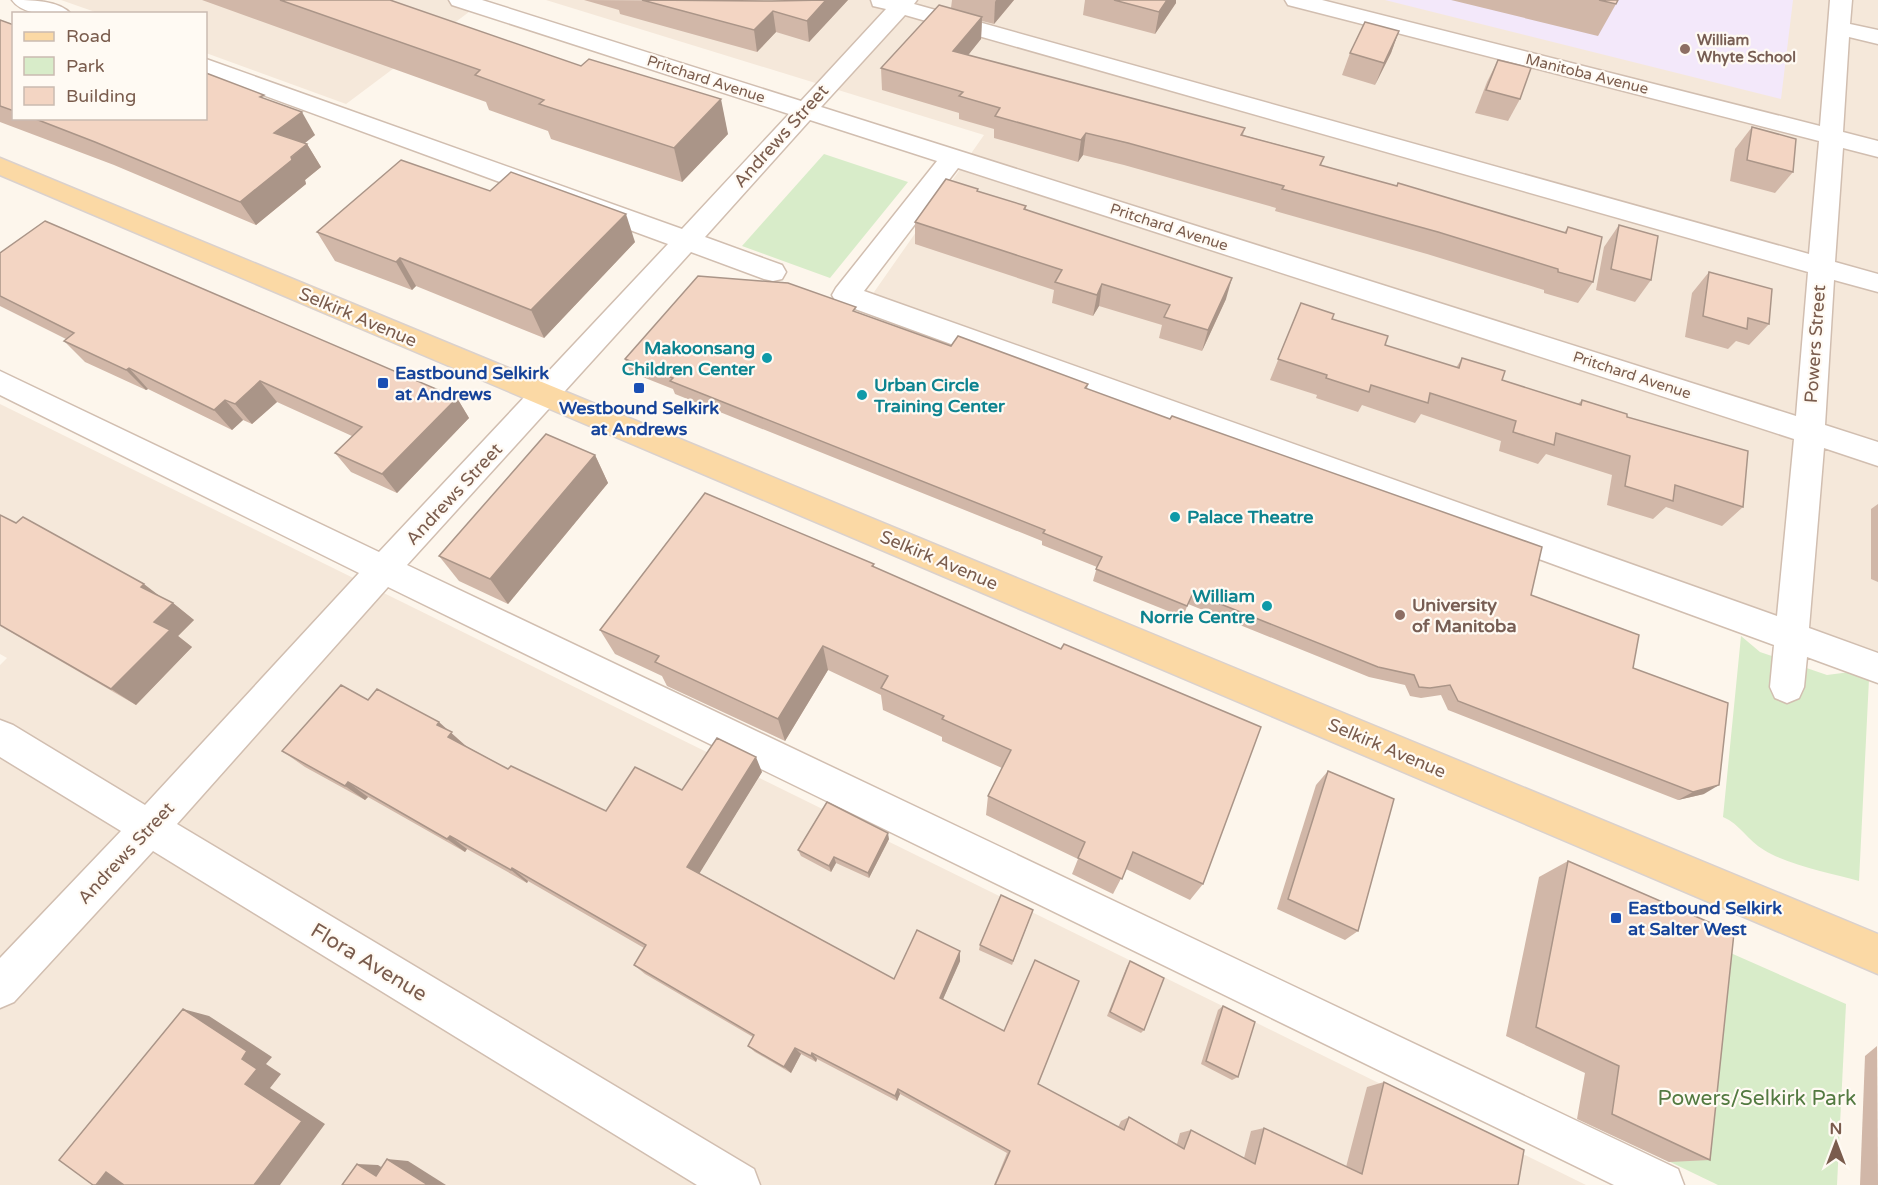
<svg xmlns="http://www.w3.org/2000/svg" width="1878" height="1185" viewBox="0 0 1878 1185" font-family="'Varela Round',sans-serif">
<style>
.residential{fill:#f5e8da}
.education{fill:#f3e8fa}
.green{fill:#d8ecc9}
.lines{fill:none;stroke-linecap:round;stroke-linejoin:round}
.minor-casing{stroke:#d1beb0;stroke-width:3}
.major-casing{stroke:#dad1cd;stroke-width:3}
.minor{fill:#fff;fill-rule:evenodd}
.major{fill:#fbd9a5;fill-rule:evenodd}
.wall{fill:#d1b7a8}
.shaded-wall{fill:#aa9588}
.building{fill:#f3d5c3;stroke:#aa9588;stroke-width:1.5}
.education-dot{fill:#8d6e63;stroke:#fffaf3;stroke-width:2}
.culture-dot{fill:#0f9aa8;stroke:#fffaf3;stroke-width:2}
.transit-dot{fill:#1a4fb4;stroke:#fffaf3;stroke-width:2}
.labels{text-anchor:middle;stroke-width:4.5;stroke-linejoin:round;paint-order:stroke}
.far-education-label{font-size:15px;font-weight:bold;fill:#785e54;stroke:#fffaf3;text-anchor:start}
.far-street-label{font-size:15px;fill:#7a5c4d;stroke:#fffaf3}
.street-label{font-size:18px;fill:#7a5c4d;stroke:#fffaf3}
.culture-label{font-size:18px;font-weight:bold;fill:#0d838f;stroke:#fffaf3;text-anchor:end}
.transit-label{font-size:18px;font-weight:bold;fill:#164399;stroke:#fffaf3;text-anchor:start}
.education-label{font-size:18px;font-weight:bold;fill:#785e54;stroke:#fffaf3;text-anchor:start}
.near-street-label{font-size:21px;fill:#7a5c4d;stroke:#fffaf3}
.near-park-label{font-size:21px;fill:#537a41;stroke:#fffaf3}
</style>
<rect width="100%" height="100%" fill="#fdf6ec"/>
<g class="residential">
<path d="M61,0H485L346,104L206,53V14L98,13Z"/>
<path d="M546,0H1878V652L872,295L984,135Z"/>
<path d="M0,404L1586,1185H0V665L7,658L0,654Z"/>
</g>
<path class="education" d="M1385,0H1793L1781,99Z"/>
<g class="green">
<path d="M824,154L908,182L830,278L742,246Z"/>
<path d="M1741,636L1760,652L1827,675L1850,672L1869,679L1859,881C1831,873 1788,865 1764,850C1748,841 1740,824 1723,817Z"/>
<path d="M1692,936L1846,1004L1837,1185H1718L1664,1159Z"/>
</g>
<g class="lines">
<g class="minor-casing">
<g id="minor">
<path d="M12,0C30,0 59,0 71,14C53,14 24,17 12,0Z"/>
<path d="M449,0H482L801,101L886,9L873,6L871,0H917L914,4L1809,254L1819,141L1288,5L1285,0H1322L1820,126L1830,0H1852L1850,24L1878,30V44L1849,37L1843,132L1878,141V157L1843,148L1835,262L1878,274V292L1834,280L1825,425L1878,442V466L1824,448L1809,628L1878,653V683L1807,657L1804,687L1799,698L1787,703L1775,698L1770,687L1774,645L836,302L832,295L836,288L937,161L810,120L705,237L782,265L786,272L782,279L773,281L764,279L691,252L407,565L1678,1169L1684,1185H1614L388,587L177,824L754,1169L760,1185H697L153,851L14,1002L0,1008V958L121,831L0,757V720L13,725L145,805L359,573L0,395V371L379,552L668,244L206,74V59L682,229L789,114L452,5ZM905,15L1808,272L1796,416L821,107ZM958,168L1794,439L1777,616L864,291Z"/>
</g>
</g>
<g class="major-casing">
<path id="major" d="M0,158L1878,934V974L0,175Z"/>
</g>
<use href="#minor" class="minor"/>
<use href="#major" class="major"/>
</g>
<g class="wall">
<path d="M202,0H390L728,134L682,182L551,139L548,131L489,110L486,102Z"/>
<path d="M584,0L772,1L848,0L809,42L776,32L757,52L620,14L619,10Z"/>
<path d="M952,0H1014L994,24L982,21L981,39L968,55L1245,128L1243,135L1324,157L1321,165L1564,233L1568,227L1593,282L1578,303L1544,293V290L1427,254L1275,211L1276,208L1124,165L1083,155L1078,162L994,138V129L959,119V113L882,90L881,68L951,8Z"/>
<path d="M1085,0H1176V3L1155,34L1083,15Z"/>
<path d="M1451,0H1618L1616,4L1598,36Z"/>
<path d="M0,20L14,25V118H206L267,100L315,135L305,143L307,144L321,167L305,180L306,184L256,225L114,165L0,122Z"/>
<path d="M1399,31L1391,53L1375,85L1342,75L1350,53Z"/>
<path d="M1498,60L1520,99L1508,121L1475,113L1487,82Z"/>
<path d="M1752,127L1793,172L1775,193L1730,181L1735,149Z"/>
<path d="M978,189V192L1026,206V209L1226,299L1202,351L1159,338L1162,325L1099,306L1093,316L1052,303L1054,290L915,244V222Z"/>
<path d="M490,191L635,242L544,338L416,286L412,290L335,261L317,232Z"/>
<path d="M1619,225L1651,280L1635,302L1596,290L1604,247Z"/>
<path d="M0,253L457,398L469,418L397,493L351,472L335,453L352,436L277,402L252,424L243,420L232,430L148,389L146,390L85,362L64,341L66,339L0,306Z"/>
<path d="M1709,272L1769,324L1749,345L1736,341L1728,349L1685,337L1692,293Z"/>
<path d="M1301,303L1385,345L1456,368L1462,358L1502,380L1578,404L1582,400L1627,417L1743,507L1722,526L1666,507L1653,519L1607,505L1612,475L1546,454L1538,464L1499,451L1501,441L1421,414L1415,423L1362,405L1358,412L1316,398L1317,395L1270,380Z"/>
<path d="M857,312L951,346L1088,384L1087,389L1531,595L1633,668L1704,794L1678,800L1448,710L1441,695L1421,698L1410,696L1405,685L1369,677L1188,604L1183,617L1093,581L1097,567L1042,545V541L675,394L673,389L630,372L625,359Z"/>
<path d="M595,455L608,483L508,604L459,581L439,556Z"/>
<path d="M1878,504V582L1871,579V509Z"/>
<path d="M0,515L173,603L194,620L178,636L192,647L136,705L0,626Z"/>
<path d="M874,564V567L1203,884L1190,900L1126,869L1113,894L1072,874L1078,859L986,815L988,796L1002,768L942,741V737L883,710L881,695L828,670L785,741L667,686L662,676L615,654L600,630Z"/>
<path d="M368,700L449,731L466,746L508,769L606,811L682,790L762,772L699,873L894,979L960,951V961L943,999L1038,1084L1118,1127L1121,1121L1129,1117L1177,1144L1180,1133L1191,1130L1244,1158L1251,1131L1264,1128L1346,1167L1367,1087L1384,1082L1518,1185H994L1007,1153L900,1094L897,1101L817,1059L816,1062L801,1054L791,1073L755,1052L748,1046L753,1037L645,974L634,965L644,948L528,881L527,883L467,849L465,852L368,797L365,800L305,767L282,751Z"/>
<path d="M1328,771L1358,931L1345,940L1277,909L1316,785Z"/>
<path d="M889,839L869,878L836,863L831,872L801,856L798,850Z"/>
<path d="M1568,861L1710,1160L1669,1162L1577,1119L1585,1073L1506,1036L1539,877Z"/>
<path d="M1033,910L1012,965L979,950L980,945Z"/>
<path d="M1130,961L1144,1030L1141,1033L1107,1016L1127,966Z"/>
<path d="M1223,1006L1238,1077L1232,1080L1201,1064L1218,1010Z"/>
<path d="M1877,1046L1878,1185H1860L1865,1056Z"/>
</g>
<g class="shaded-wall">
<path d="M826,0H848L809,42L807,21Z"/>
<path d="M996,0H1014L994,24L995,2Z"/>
<path d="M1167,0H1176V3L1155,34L1159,12Z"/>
<path d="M773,11L776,32L757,52L754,30Z"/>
<path d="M982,17L981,39L953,74V51Z"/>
<path d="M1399,31L1391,53L1375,85L1384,63Z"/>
<path d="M721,99L728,134L682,182L674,148Z"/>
<path d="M302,112L315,135L288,156L274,133Z"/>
<path d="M1086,133L1083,155L1078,162L1081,140Z"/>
<path d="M307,144L321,167L305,180L306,184L256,225L240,202Z"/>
<path d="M626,214L635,242L544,338L531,310Z"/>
<path d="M400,258L416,286L412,290L396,262Z"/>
<path d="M1232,278L1226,299L1202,351L1208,330Z"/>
<path d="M1102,284L1099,306L1093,316L1097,295Z"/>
<path d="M129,368L148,389L146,390L126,370Z"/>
<path d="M260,381L277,402L252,424L235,404Z"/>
<path d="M457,398L469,418L397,493L382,474Z"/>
<path d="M225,400L243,420L232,430L214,410Z"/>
<path d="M595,455L608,483L508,604L490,579Z"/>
<path d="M144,584L166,601L141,587Z"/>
<path d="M173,603L194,620L178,636L192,647L136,705L111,689L154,622Z"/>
<path d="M823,646L828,670L785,741L778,719Z"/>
<path d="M439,722L468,748L465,753L437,725Z"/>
<path d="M756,757L762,772L696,879L687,867Z"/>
<path d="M348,782L368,797L365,800L345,786Z"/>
<path d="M1719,785L1704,794L1678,800L1693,792Z"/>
<path d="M888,833L889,839L869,878L868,873Z"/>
<path d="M450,836L467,849L465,852L447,839Z"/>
<path d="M834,857L836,863L831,872L829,866Z"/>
<path d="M512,868L528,881L527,883L511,870Z"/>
<path d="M960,951V961L940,1006V998Z"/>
<path d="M183,1009L209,1016L272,1057L266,1064L281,1074L270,1088L325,1124L280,1185H254L245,1084L242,1059Z"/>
<path d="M795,1048L801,1054L791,1073L784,1067Z"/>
<path d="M812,1053L817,1059L816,1062L811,1056Z"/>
<path d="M898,1089L900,1094L897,1101L895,1096Z"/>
<path d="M387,1159L408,1161L446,1185H428Z"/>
<path d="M357,1164L378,1165L397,1177L376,1176Z"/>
<path d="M106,1172L128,1185H96Z"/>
</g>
<g class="building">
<path d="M280,0H390L581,66L589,59L721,99L674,148L539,104L544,100L475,75L480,70Z"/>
<path d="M642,0L772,1L826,0L807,21L773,11L754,30Z"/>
<path d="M1114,0H1167L1159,12Z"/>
<path d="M1599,0H1618L1616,4Z"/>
<path d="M939,5L982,17L953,51L1245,128L1241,135L1324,157L1320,165L1397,186L1398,183L1566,233L1568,227L1602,237L1593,282L1558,272V269L1438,232L1282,189L1284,186L1128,143L1086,133L1081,140L995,116L1000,108L959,96L963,92L881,68Z"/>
<path d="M0,20L14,25V111L0,106Z"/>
<path d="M1365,22L1399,31L1384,63L1350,53Z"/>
<path d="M1498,60L1531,68L1520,99L1486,90Z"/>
<path d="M206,73L264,95L260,97L302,112L274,133L307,144L291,157L292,160L240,202L95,142L33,118H206Z"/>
<path d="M1752,127L1796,139L1793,172L1747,160Z"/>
<path d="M401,160L490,191L511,172L626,214L531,310L400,258L396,262L317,232Z"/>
<path d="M946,179L978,189L977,191L1026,206L1024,209L1232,278L1208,330L1164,317L1170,305L1102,284L1097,295L1055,282L1062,270L915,222Z"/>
<path d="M45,221L457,398L382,474L335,453L362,427L260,381L235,404L225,400L214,410L129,368L126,370L64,341L74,333L0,296V253Z"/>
<path d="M1619,225L1658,236L1651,280L1611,269Z"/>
<path d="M1709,272L1772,289L1769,324L1748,318L1747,329L1703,316Z"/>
<path d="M698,276L788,283L856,307L853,311L951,346L958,336L1088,384L1085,388L1170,419L1172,416L1186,421L1542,547L1531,595L1639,635L1633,668L1728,703L1719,785L1693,792L1458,701L1450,685L1430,688L1419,687L1414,675L1378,667L1193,593L1187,606L1096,569L1102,557L1043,533L1045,530L670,381L673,378L625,359Z"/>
<path d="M1301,303L1334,314L1332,319L1388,336L1385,345L1459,368L1462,358L1505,371L1502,380L1581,405L1582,400L1627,414V417L1748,451L1743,507L1675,485L1673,501L1625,486L1630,456L1556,433L1554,445L1513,432L1516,421L1430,393L1428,403L1371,385L1369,392L1326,378L1327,375L1278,359Z"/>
<path d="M546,434L595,455L490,579L439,556Z"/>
<path d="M705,493L874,564L872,566L1061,649L1064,644L1261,727L1203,884L1133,852L1122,879L1078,858L1085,842L988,796L1011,750L942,719L944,716L881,688L888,676L823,646L778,719L655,662L659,656L600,630Z"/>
<path d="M0,515L16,523L23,517L144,584L141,587L173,603L154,622L170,630L111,689L0,625Z"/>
<path d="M341,685L368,700L377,689L439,722L437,725L452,732L448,737L508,769L511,766L606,811L635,767L682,790L717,738L756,757L687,867L894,979L917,930L960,951L940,998L1004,1031L1035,960L1079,981L1038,1084L1124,1130L1129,1117L1184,1149L1191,1130L1255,1164L1264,1128L1362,1174L1384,1082L1524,1150L1518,1185H995L1010,1151L898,1089L895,1096L812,1053L811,1056L795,1048L784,1067L748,1046L754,1035L634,965L646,945L512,868L511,870L450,836L447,839L348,782L345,786L282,751Z"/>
<path d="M1328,771L1394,799L1358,931L1288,899Z"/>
<path d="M827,802L888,833L868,873L834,857L829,866L798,850Z"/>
<path d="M1568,861L1734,933L1710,1160L1612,1114L1619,1066L1536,1027Z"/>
<path d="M1001,895L1033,910L1013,961L980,945Z"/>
<path d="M1130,961L1164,978L1144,1030L1110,1012Z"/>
<path d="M1223,1006L1255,1022L1238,1077L1206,1061Z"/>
<path d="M183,1009L247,1051L242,1059L257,1069L245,1084L302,1121L254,1185H124L106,1172L96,1185H93L59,1160Z"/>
<path d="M387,1159L428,1185H342L357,1164L376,1176Z"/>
</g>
<g class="education-dot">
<circle cx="1685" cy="49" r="6"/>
<circle cx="1400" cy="615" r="6"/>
</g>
<g class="culture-dot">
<circle cx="767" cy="358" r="6"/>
<circle cx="862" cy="395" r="6"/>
<circle cx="1175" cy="517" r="6"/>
<circle cx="1267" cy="606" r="6"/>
</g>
<g class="transit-dot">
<rect x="377" y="377" width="12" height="12" rx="3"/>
<rect x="633" y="382" width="12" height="12" rx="3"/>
<rect x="1610" y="912" width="12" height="12" rx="3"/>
</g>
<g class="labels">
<g class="far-education-label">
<text x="1697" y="45">William<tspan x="1697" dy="17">Whyte School</tspan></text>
</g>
<g class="far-street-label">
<text transform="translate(1587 74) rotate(14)" y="5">Manitoba Avenue</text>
<text transform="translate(706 79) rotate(18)" y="5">Pritchard Avenue</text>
<text transform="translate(1169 227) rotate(18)" y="5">Pritchard Avenue</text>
<text transform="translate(1632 375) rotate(18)" y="5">Pritchard Avenue</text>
</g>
<g class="street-label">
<text transform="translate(781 136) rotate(-48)" y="6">Andrews Street</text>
<text transform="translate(358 317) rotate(23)" y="6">Selkirk Avenue</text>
<text transform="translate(1815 344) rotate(-86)" y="6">Powers Street</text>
<text transform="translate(454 494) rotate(-47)" y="6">Andrews Street</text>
<text transform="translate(939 560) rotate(23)" y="6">Selkirk Avenue</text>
<text transform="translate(1387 748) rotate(23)" y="6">Selkirk Avenue</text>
<text transform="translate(126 853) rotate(-47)" y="6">Andrews Street</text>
</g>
<g class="culture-label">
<text x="755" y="354">Makoonsang<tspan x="755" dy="21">Children Center</tspan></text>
<text x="874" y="391" text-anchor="start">Urban Circle<tspan x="874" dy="21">Training Center</tspan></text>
<text x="1187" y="523" text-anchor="start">Palace Theatre</text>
<text x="1255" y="602">William<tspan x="1255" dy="21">Norrie Centre</tspan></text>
</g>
<g class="transit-label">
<text x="395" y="379">Eastbound Selkirk<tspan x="395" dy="21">at Andrews</tspan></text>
<text x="639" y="414" text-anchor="middle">Westbound Selkirk<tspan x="639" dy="21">at Andrews</tspan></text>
<text x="1628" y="914">Eastbound Selkirk<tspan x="1628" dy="21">at Salter West</tspan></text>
</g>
<g class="education-label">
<text x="1412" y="611">University<tspan x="1412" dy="21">of Manitoba</tspan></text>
</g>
<g class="near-street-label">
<text transform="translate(369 962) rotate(31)" y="7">Flora Avenue</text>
</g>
<g class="near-park-label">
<text x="1757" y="1105">Powers/Selkirk Park</text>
</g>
</g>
<rect x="12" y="12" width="195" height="108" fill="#fffaf3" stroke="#cabbb1" stroke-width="1.5"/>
<rect x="24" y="32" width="30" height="9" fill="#fbd9a5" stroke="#cabbb1" stroke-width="1.5"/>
<text x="66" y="42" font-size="18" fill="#7a5c4d">Road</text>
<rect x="24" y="57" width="30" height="18" fill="#d8ecc9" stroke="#cabbb1" stroke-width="1.5"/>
<text x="66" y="72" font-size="18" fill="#7a5c4d">Park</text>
<rect x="24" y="87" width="30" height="18" fill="#f3d5c3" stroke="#cabbb1" stroke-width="1.5"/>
<text x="66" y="102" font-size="18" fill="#7a5c4d">Building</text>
<g transform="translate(1836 1143)" stroke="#fffaf3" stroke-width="4.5" paint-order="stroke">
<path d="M0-4.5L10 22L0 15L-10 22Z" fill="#7a5c4d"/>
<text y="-9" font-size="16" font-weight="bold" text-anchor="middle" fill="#7a5c4d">N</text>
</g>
</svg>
